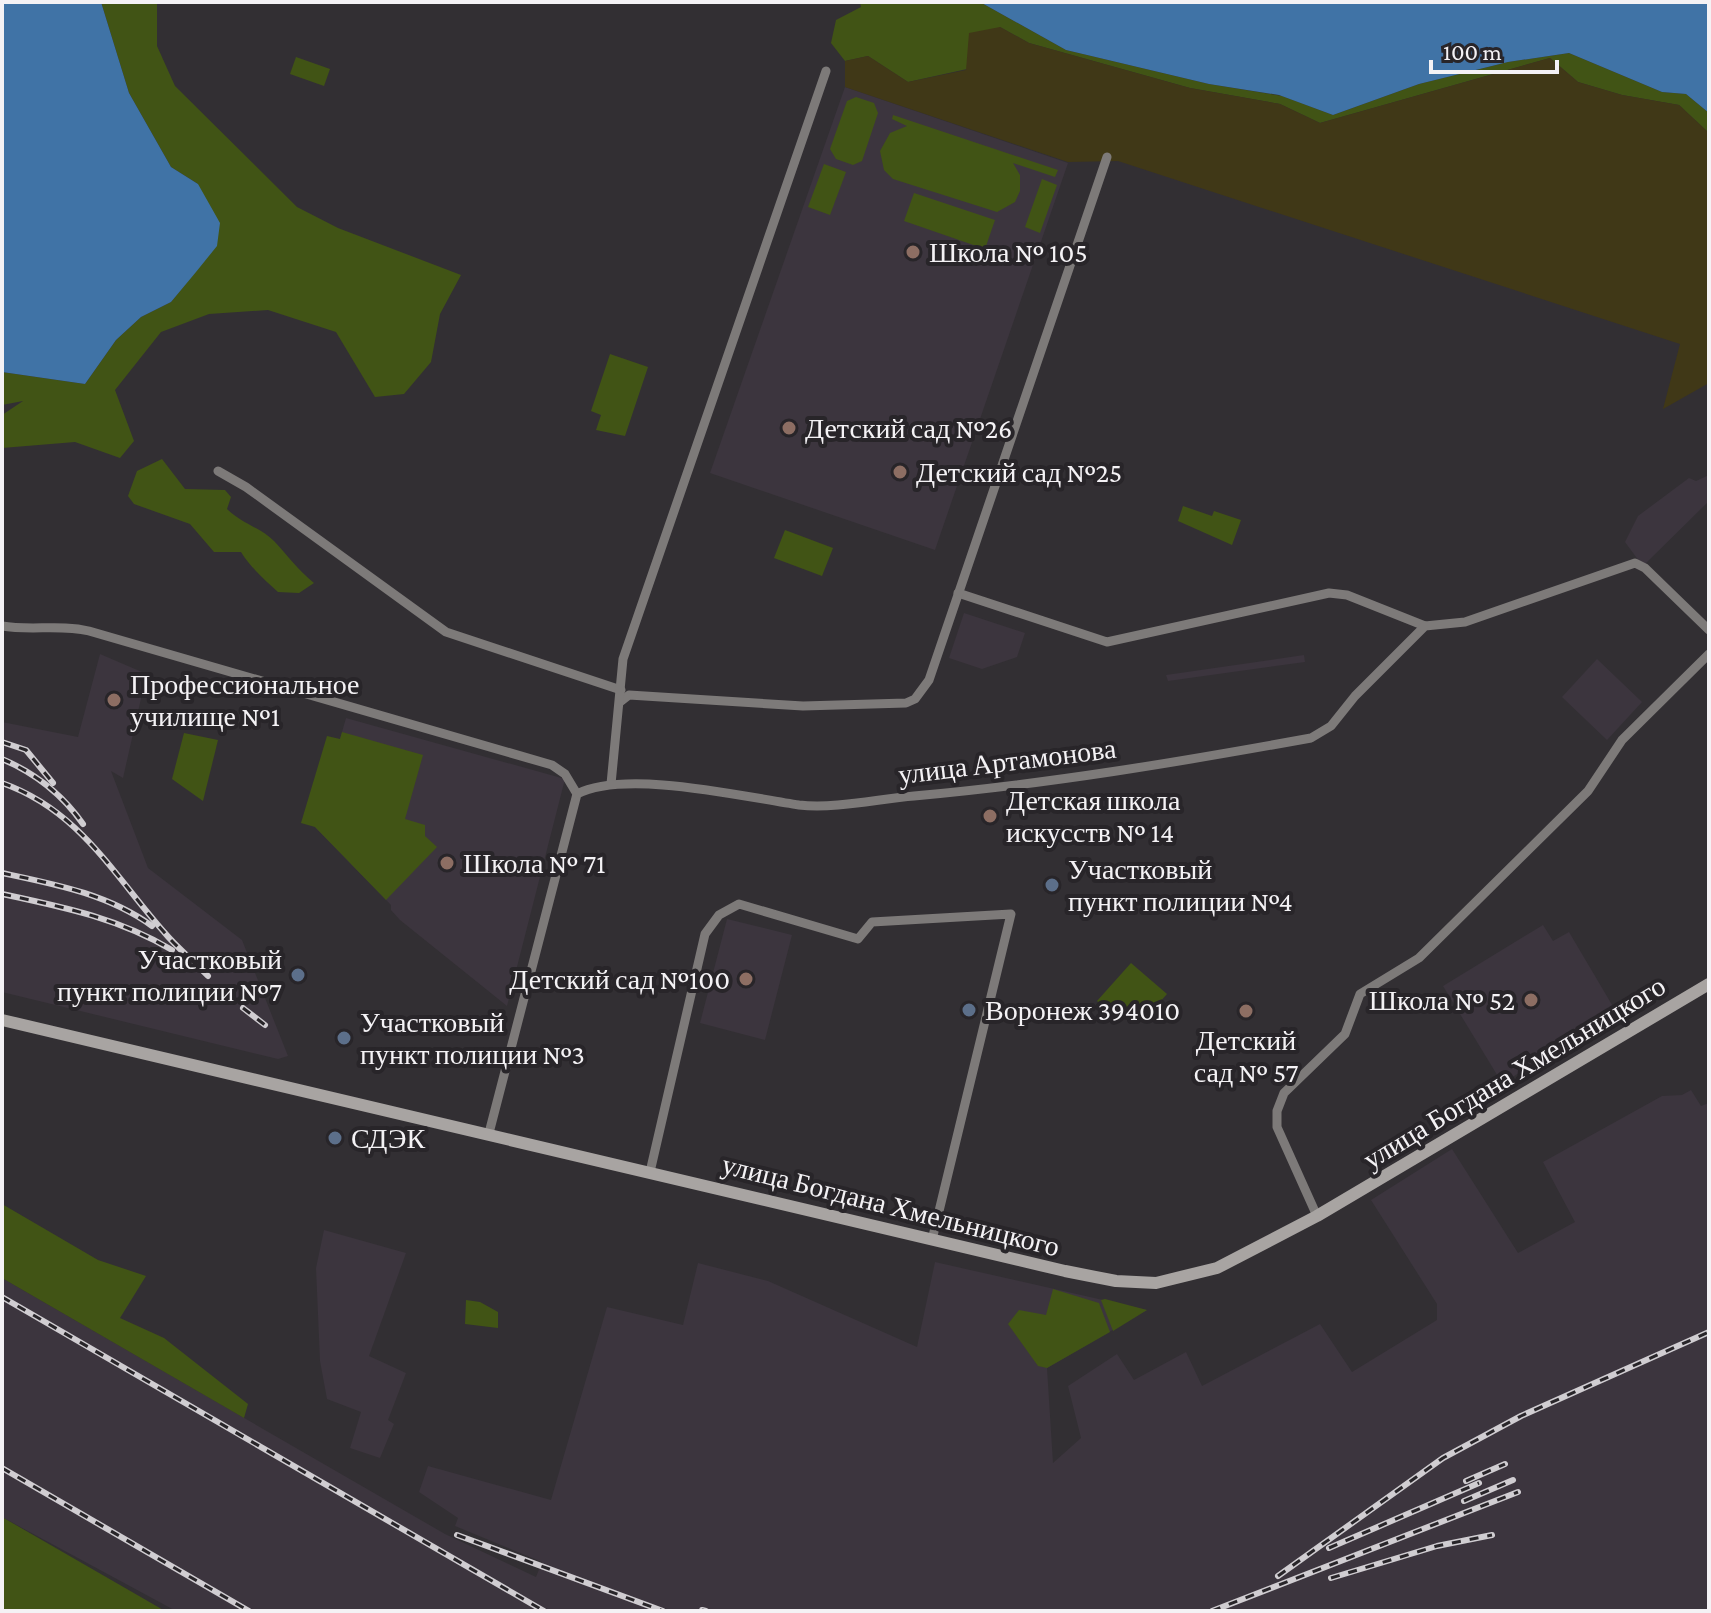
<svg xmlns="http://www.w3.org/2000/svg" width="1711" height="1613" viewBox="0 0 1711 1613" font-family="'Crimson Pro',serif">
<style>
.built{fill:#3c353e}
.green{fill:#415415}
.sand{fill:#403817}
.water{fill:#4073a6}
.lines{fill:none;stroke-linecap:round;stroke-linejoin:round}
.minor{stroke:#7d7a79;stroke-width:9}
.secondary{stroke:#a8a4a2;stroke-width:12}
.rail-casing{stroke:#d0cdd1;stroke-width:6}
.rail{stroke:#282529;stroke-width:3;stroke-dasharray:9;stroke-linecap:butt}
.education-dot{fill:#8d6e63;stroke:#282529;stroke-width:3}
.service-dot{fill:#5c6f8a;stroke:#282529;stroke-width:3}
.labels{text-anchor:middle;stroke-width:8;stroke-linejoin:round;paint-order:stroke}
.poi-label{font-size:28px;fill:#f4f2f5;stroke:#282529;text-anchor:start}
.street-label{font-size:28px;fill:#f4f2f5;stroke:#282529}
</style>
<rect width="100%" height="100%" fill="#322f33"/>
<g class="built">
<path d="M845,87L1068,163L935,550L710,473Z"/>
<path d="M1709,475V501L1645,564L1639,561L1625,542L1638,516L1689,478L1696,481Z"/>
<path d="M964,613L1025,633L1017,657L982,669L949,658Z"/>
<path d="M100,654L142,672L145,681L123,778L111,771L148,868L242,940L288,1056L278,1059L2,992V722L78,737Z"/>
<path d="M1304,655L1305,662L1168,681L1166,675Z"/>
<path d="M1597,659L1642,702L1607,740L1562,697Z"/>
<path d="M346,718L565,779L507,1006L400,920L391,910V905L315,827Z"/>
<path d="M727,919L792,935L765,1040L700,1023Z"/>
<path d="M1543,925L1553,941L1569,932L1618,1015L1502,1083L1443,986Z"/>
<path d="M1691,1090L1701,1106L1709,1103V1611H176L2,1517V1278L445,1534L536,1577L542,1562L455,1526L458,1518L419,1492L428,1466L551,1500L607,1307L683,1325L698,1263L768,1281L917,1347L935,1262L1147,1310L1047,1368L1053,1463L1081,1438L1068,1386L1117,1354L1134,1380L1186,1352L1202,1386L1320,1324L1352,1372L1437,1320V1304L1371,1200L1452,1149L1518,1253L1575,1222L1543,1162L1662,1096L1682,1095Z"/>
<path d="M324,1230L406,1253L369,1356L406,1373L388,1420L394,1424L380,1458L350,1448L361,1412L327,1399L320,1361L316,1268Z"/>
</g>
<g class="green">
<path d="M101,2H157V46L175,86L297,207L338,228L461,275L440,314L431,362L404,394L375,397L336,332L268,310L209,314L161,332L115,390L134,441L120,458L75,442L2,448V415L23,401L2,405V372L85,384L116,340L141,317L171,302L217,245L198,184L171,167L129,93Z"/>
<path d="M860,2H980L1066,50L1209,84L1282,96L1333,115L1419,84L1508,62L1569,53L1662,92L1686,94L1709,113V133L1679,105L1622,95L1578,82L1550,58L1320,123L1280,104L1190,88L1029,43L1000,27L967,69L908,82L868,56L845,61L831,43L836,20L861,7Z"/>
<path d="M296,57L330,69L324,86L290,74Z"/>
<path d="M856,97L874,103L878,113L862,161L853,165L836,159L830,149L847,101Z"/>
<path d="M893,115L1058,170L1055,177L1013,163L1020,175V191L1015,202L997,212L893,179L884,170L880,151L890,133L907,126L892,119Z"/>
<path d="M824,164L846,172L830,215L808,207Z"/>
<path d="M1042,179L1057,185L1040,233L1025,227Z"/>
<path d="M914,193L995,220L985,249L904,221Z"/>
<path d="M610,354L648,367L625,436L596,430L601,415L591,411Z"/>
<path d="M162,459L185,489L225,490L231,497L227,509C241,523 261,528 274,541C288,556 298,570 314,583L299,593L278,592C265,580 250,567 241,552H214L190,524L134,504L128,496L137,471Z"/>
<path d="M1183,506L1212,516L1214,511L1241,520L1232,545L1178,521Z"/>
<path d="M785,530L833,548L822,576L774,558Z"/>
<path d="M342,732L423,755L405,819L425,825V836L437,847L386,900L315,827L301,823L327,736L340,739Z"/>
<path d="M184,733L218,740L203,801L172,779Z"/>
<path d="M1131,963L1167,994L1144,1020L1116,1017L1097,1001Z"/>
<path d="M2,1204L98,1260L146,1276L120,1318L164,1338L248,1404L244,1418L2,1278Z"/>
<path d="M1053,1289L1099,1303L1110,1332L1047,1368L1038,1366L1008,1324L1019,1310L1046,1315Z"/>
<path d="M1105,1299L1147,1310L1113,1331L1101,1300Z"/>
<path d="M466,1300L480,1302L498,1312V1328L465,1324Z"/>
<path d="M2,1517L165,1611H2Z"/>
</g>
<path class="sand" d="M1000,27L1029,43L1190,88L1280,104L1320,123L1550,58L1578,82L1622,95L1679,105L1709,133V383L1663,409L1680,344L1118,161L1068,162L845,87V61L868,56L908,82L966,70L969,33Z"/>
<g class="water">
<path d="M2,2H101L129,93L171,167L198,184L220,223L217,246L196,272L171,302L141,317L116,340L85,384L2,372Z"/>
<path d="M980,2H1709V113L1686,94L1662,92L1569,53L1508,62L1419,84L1333,115L1279,95L1209,84L1066,50Z"/>
</g>
<g class="lines">
<g class="minor">
<path d="M218,471L246,487L446,632L621,690"/>
<path d="M958,593L1107,642L1329,593L1347,595L1425,626"/>
<path d="M2,626C31,631 60,624 89,631L552,765L565,774L577,794"/>
<path d="M620,702L629,695L803,706L906,703L915,699L929,680L1107,157"/>
<path d="M611,784L623,659L826,71"/>
<path d="M489,1133L577,794C626,769 744,797 799,805C835,809 878,799 914,796C1048,784 1179,762 1311,738L1331,726L1355,696L1425,626L1465,622L1635,563L1645,568L1709,630"/>
<path d="M650,1172L705,934L719,915L739,904L858,939L872,922L1011,914L932,1240"/>
<path d="M1317,1216L1277,1127V1111L1284,1093L1345,1034L1360,994L1419,958L1588,791L1622,740L1709,654"/>
</g>
<path class="secondary" d="M2,1020L1065,1271L1116,1281L1156,1283L1217,1268L1317,1216L1709,984"/>
<g class="rail-casing">
<g id="rail">
<path d="M2,742L26,750L53,783"/>
<path d="M2,759C35,773 62,794 83,824"/>
<path d="M2,783C79,810 113,874 164,932C177,948 194,961 208,976"/>
<path d="M2,873C54,884 108,894 152,926"/>
<path d="M2,894C63,907 118,918 172,950"/>
<path d="M243,1008L265,1025"/>
<path d="M2,1297L544,1611"/>
<path d="M2,1468L249,1611"/>
<path d="M1466,1481L1505,1464"/>
<path d="M1464,1501L1513,1480"/>
<path d="M457,1535L663,1611"/>
<path d="M1329,1548L1479,1483"/>
<path d="M1278,1576L1443,1458L1521,1416L1709,1332"/>
<path d="M1331,1578L1437,1546L1492,1535"/>
<path d="M702,1610L706,1611"/>
<path d="M1212,1611L1518,1492"/>
</g>
</g>
<use href="#rail" class="rail"/>
</g>
<g class="education-dot">
<circle cx="913" cy="252" r="8"/>
<circle cx="789" cy="428" r="8"/>
<circle cx="900" cy="472" r="8"/>
<circle cx="114" cy="700" r="8"/>
<circle cx="990" cy="816" r="8"/>
<circle cx="447" cy="863" r="8"/>
<circle cx="746" cy="979" r="8"/>
<circle cx="1531" cy="1000" r="8"/>
<circle cx="1246" cy="1011" r="8"/>
</g>
<g class="service-dot">
<circle cx="1052" cy="885" r="8"/>
<circle cx="298" cy="975" r="8"/>
<circle cx="969" cy="1010" r="8"/>
<circle cx="344" cy="1038" r="8"/>
<circle cx="335" cy="1138" r="8"/>
</g>
<g class="labels">
<g class="poi-label">
<text x="929" y="262">Школа № 105</text>
<text x="805" y="438">Детский сад №26</text>
<text x="916" y="482">Детский сад №25</text>
<text x="130" y="694">Профессиональное<tspan x="130" dy="32">училище №1</tspan></text>
<text x="1006" y="810">Детская школа<tspan x="1006" dy="32">искусств № 14</tspan></text>
<text x="463" y="873">Школа № 71</text>
<text x="1068" y="879">Участковый<tspan x="1068" dy="32">пункт полиции №4</tspan></text>
<text x="282" y="969" text-anchor="end">Участковый<tspan x="282" dy="32">пункт полиции №7</tspan></text>
<text x="730" y="989" text-anchor="end">Детский сад №100</text>
<text x="1515" y="1010" text-anchor="end">Школа № 52</text>
<text x="985" y="1020">Воронеж 394010</text>
<text x="360" y="1032">Участковый<tspan x="360" dy="32">пункт полиции №3</tspan></text>
<text x="1246" y="1050" text-anchor="middle">Детский<tspan x="1246" dy="32">сад № 57</tspan></text>
<text x="351" y="1148">СДЭК</text>
</g>
<g class="street-label">
<text transform="translate(1007 761) rotate(-7)" y="10">улица Артамонова</text>
<text transform="translate(1514 1072) rotate(-31)" y="10">улица Богдана Хмельницкого</text>
<text transform="translate(891 1205) rotate(14)" y="10">улица Богдана Хмельницкого</text>
</g>
</g>
<rect width="1711" height="1613" fill="none" stroke="#f4f2f5" stroke-width="8"/>
<path d="M1431 60v12h126v-12" fill="none" stroke="#f4f2f5" stroke-width="4"/>
<text x="1443" y="60" font-size="24" fill="#f4f2f5" stroke="#282529" stroke-width="6" paint-order="stroke">100 m</text>
</svg>
